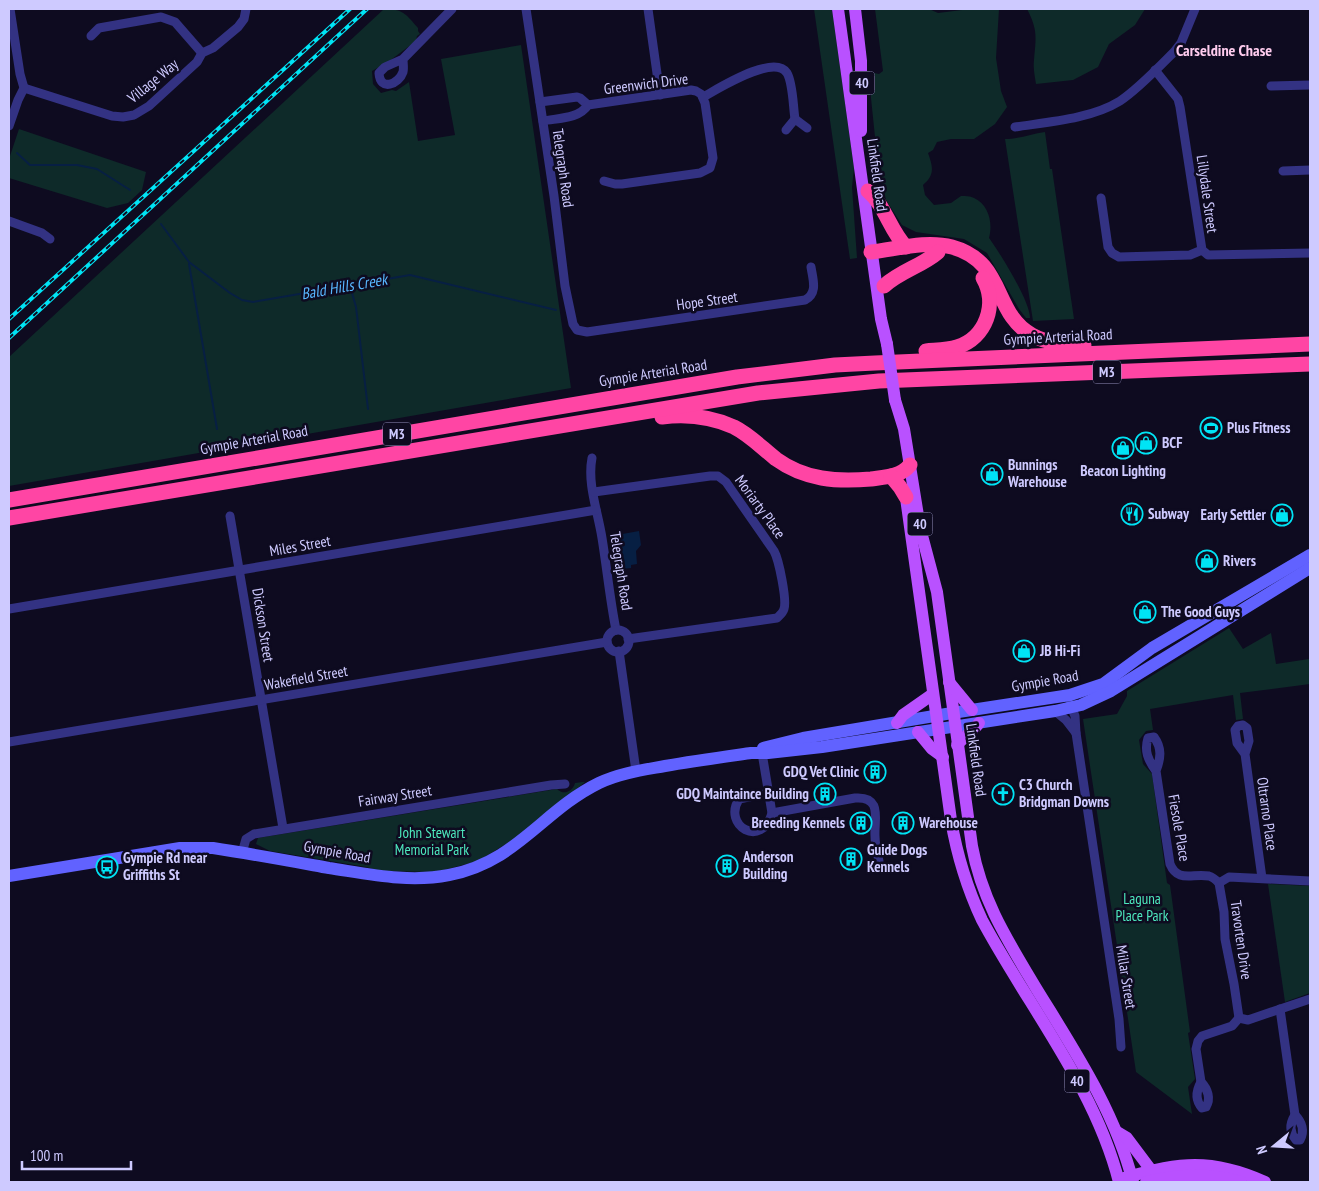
<svg xmlns="http://www.w3.org/2000/svg" width="1319" height="1191" viewBox="0 0 1319 1191" font-family="'PT Sans Narrow',sans-serif">
<style>
.green{fill:#0e2a29}
.water{fill:#071f43}
.lines{fill:none;stroke-linecap:round;stroke-linejoin:round}
.stream{stroke:#071f43;stroke-width:2}
.street{stroke:#333283;stroke-width:9}
.secondary{stroke:#6162ff;stroke-width:12}
.primary{stroke:#b951ff;stroke-width:12}
.highway{stroke:#ff45a4;stroke-width:15}
.rail-casing{stroke:#00e4f5;stroke-width:4}
.rail{stroke:#0e0b20;stroke-width:2;stroke-dasharray:5.5;stroke-linecap:butt}
.primary-bridge{stroke:#b951ff;stroke-width:12}
.labels{text-anchor:middle;stroke-width:5;stroke-linejoin:round;paint-order:stroke}
.shield{fill:#0e0b20;stroke:#9491bc;stroke-width:1}
.shield-label{font-size:14px;font-weight:bold;fill:#cecaff}
.street-label{font-size:15px;fill:#cecaff;stroke:#0e0b20}
.poi-label{font-size:15px;font-weight:bold;fill:#cecaff;stroke:#0e0b20;text-anchor:start}
.park-label{font-size:15px;fill:#4de8bd;stroke:#0e0b20}
.neighbourhood-label{font-size:16px;font-weight:bold;fill:#fce;stroke:#0e0b20}
.water-label{font-size:16px;font-style:italic;fill:#58b7ff;stroke:#0e0b20}
</style>
<rect width="100%" height="100%" fill="#0e0b20"/>
<g class="green">
<path d="M384,9C403,9 406,14 418,28V31L420,34L417,36L416,41L388,62L372,71L373,84L381,93L392,90L396,91L409,82L418,141L455,135L441,59L521,45L571,388L9,486V357Z"/>
<path d="M814,9H832L854,168L852,187L857,258L850,259Z"/>
<path d="M875,9H929L938,13L970,9H999L996,58L1001,91L1007,107L995,124L974,139H951L937,142L933,150L928,153C933,167 935,175 923,185L925,195L934,205L951,203L961,196C965,196 970,196 974,198C989,205 993,223 989,238C1000,253 1030,301 1030,318H1026L1019,309L987,253L964,239L916,232L902,225L886,200L878,166L871,98L870,80L874,73L879,74L883,71Z"/>
<path d="M1027,9H1145L1135,25L1109,44L1098,67L1073,80L1036,84C1035,77 1033,68 1034,60C1036,38 1038,30 1027,9Z"/>
<path d="M19,129L146,172L142,190L128,203L107,208L9,178V159Z"/>
<path d="M1045,132L1050,169H1052L1074,319L1033,321L1005,139C1019,139 1031,134 1045,132Z"/>
<path d="M1229,628L1243,649L1271,633L1276,664L1309,659L1310,662V684L1240,693L1243,719L1236,720L1233,695L1150,709L1153,730L1146,731L1139,740L1143,764L1152,774L1167,883L1170,885L1190,1032L1188,1033L1195,1079L1188,1087L1192,1114L1136,1072L1083,719L1117,714L1127,696V691Z"/>
<path d="M583,782H585L524,833L478,861L436,872L381,871L366,867L270,851L256,844L258,838L557,789C564,796 573,791 575,783Z"/>
<path d="M1268,884L1310,886V993L1285,1002Z"/>
</g>
<path class="water" d="M639,531L641,545L636,551L637,564L631,565V568L621,569L616,538L617,535Z"/>
<g class="lines">
<g class="stream">
<path d="M17,153L30,165H77L97,169L130,190"/>
<path d="M161,224L189,262L230,293L242,300L253,302L410,275L556,310"/>
<path d="M189,264L217,429"/>
<path d="M350,286L356,307L368,409"/>
</g>
<g class="street">
<path d="M526,9L554,196L565,286L573,324L577,330L587,332L805,300C818,293 813,280 811,267"/>
<path d="M648,9L660,95"/>
<path d="M91,36L99,28L161,17L175,22L202,53"/>
<path d="M403,59C403,63 404,68 403,72C399,84 380,92 379,73L385,67L403,59L452,9"/>
<path d="M1155,70L1178,99L1180,107L1202,250L1208,255L1310,253"/>
<path d="M1271,86L1310,85"/>
<path d="M24,88L112,116L123,117L134,115L149,106L197,62L202,53L213,48L238,27L244,19L246,9"/>
<path d="M703,97C718,89 774,53 787,73C793,83 793,106 795,119"/>
<path d="M540,102L577,97L580,98L588,105"/>
<path d="M543,121C558,118 579,119 588,105L691,90L696,91L701,94L705,103L713,158L710,168L700,173L622,184H615L604,181"/>
<path d="M9,126L18,100L24,88L20,74L10,9"/>
<path d="M1015,127C1048,122 1091,119 1120,101C1137,90 1159,67 1174,52L1181,43L1195,9"/>
<path d="M786,130L795,119L807,128"/>
<path d="M1283,171L1310,170"/>
<path d="M1101,198L1108,247L1112,253L1119,257L1190,255L1202,250"/>
<path d="M9,221L42,233L50,239"/>
<path d="M592,458C587,484 598,512 602,538C607,569 610,600 616,630"/>
<path d="M594,492L710,476H718L726,482L774,551C779,560 787,600 784,609C783,613 780,615 777,618L628,639"/>
<path d="M230,516L283,828"/>
<path d="M9,609L596,510"/>
<circle cx="618" cy="641" r="11"/>
<path d="M619,651L636,771"/>
<path d="M1070,704L1075,716L1076,733L1119,1019L1121,1047"/>
<path d="M1055,711L1066,720L1076,733"/>
<path d="M9,742L607,642"/>
<path d="M762,753L772,813C762,849 722,826 739,799L769,793"/>
<path d="M1245,754L1237,743L1235,730L1238,726L1243,725L1247,728L1249,741L1245,754L1262,878"/>
<path d="M1156,771C1148,760 1144,751 1148,738L1154,737C1162,748 1161,758 1156,771L1170,864C1178,883 1192,873 1209,876C1213,877 1216,880 1219,883"/>
<path d="M772,813L855,798C883,796 874,820 875,836C875,845 877,853 879,861"/>
<path d="M242,853L246,839L254,834L551,785L565,784"/>
<path d="M1310,881L1229,877L1219,883L1224,912L1225,939L1234,984L1239,1018L1248,1020L1310,999"/>
<path d="M1280,1009L1295,1115"/>
<path d="M1201,1082L1196,1049L1198,1041L1202,1036L1232,1026L1239,1018"/>
<path d="M1201,1082C1208,1089 1211,1099 1206,1107L1202,1108C1195,1100 1196,1091 1201,1082Z"/>
<path d="M1295,1115C1302,1122 1305,1131 1300,1140H1296C1289,1132 1290,1123 1295,1115Z"/>
</g>
<g class="secondary">
<path d="M763,748L803,738L952,713L1070,695L1103,684L1152,648L1310,555"/>
<path d="M9,876L180,848H213C252,854 290,861 329,868C369,874 409,883 449,875C517,862 542,811 599,783C620,773 643,770 665,766C694,761 723,757 751,753H768L822,747L1055,711L1081,705L1111,691L1310,568"/>
</g>
<g class="primary">
<path d="M838,9L881,319L887,344"/>
<path d="M855,9L861,61V131"/>
<path d="M895,400L904,429L920,528L937,592L972,846C982,901 1008,941 1036,988C1074,1050 1115,1111 1133,1182"/>
<path d="M905,491L951,820C957,855 967,888 982,920C1028,1006 1095,1087 1119,1182"/>
<path d="M949,682L972,710"/>
<path d="M897,723L903,715L933,694"/>
<path d="M918,732L932,749L943,757"/>
<path d="M957,745C964,736 973,732 979,723"/>
<path d="M1117,1132L1127,1138L1151,1170"/>
<path d="M1124,1178C1178,1162 1212,1158 1265,1182"/>
<path d="M1146,1182C1178,1174 1209,1172 1241,1182"/>
</g>
<g class="highway">
<path d="M868,191C885,205 890,231 906,247"/>
<path d="M871,252C897,249 926,240 952,247C1006,262 992,313 1032,335C1048,344 1067,345 1084,345"/>
<path d="M884,286C900,271 922,266 938,252"/>
<path d="M926,351C936,350 947,350 957,347C986,338 998,304 983,278"/>
<path d="M662,417C686,414 712,417 734,427C750,435 762,448 776,459C805,480 837,482 871,479C886,477 900,477 910,465"/>
<path d="M891,476L900,487L906,497"/>
<path d="M9,500L737,377L835,365L875,363L1310,344"/>
<path d="M9,518L758,393L879,381L1310,364"/>
</g>
<g class="rail-casing">
<g id="rail">
<path d="M9,319L350,9"/>
<path d="M9,338L367,9"/>
</g>
</g>
<use href="#rail" class="rail"/>
<path class="primary-bridge" d="M887,344L895,400"/>
</g>
<defs>
<g id="stadium-ring" transform="scale(1.125)"><circle r="9.5" fill="#0e0b20" stroke="#00e4f5" stroke-width="1.5"/><path d="M0-5a6.5 5 0 1 0 0 10a6.5 5 0 1 0 0-10ZM-3.5-1.8h7v3.6h-7Z" fill="#00e4f5"/></g>
<g id="shop-ring" transform="scale(1.125)"><circle r="9.5" fill="#0e0b20" stroke="#00e4f5" stroke-width="1.5"/><path d="M-5-2.5h2.3a2.7 3.5 0 0 1 5.4 0H5L5.5 6h-11ZM-1.5-2.5h3a1.5 2.3 0 0 0-3 0Z" fill="#00e4f5"/></g>
<g id="restaurant-ring" transform="scale(1.125)"><circle r="9.5" fill="#0e0b20" stroke="#00e4f5" stroke-width="1.5"/><path d="M-5-6h1v4h1v-4h1v4h1v-4h1v5L-1.5 .5V6h-2V.5L-5-1ZM5-6V6H3V1.5H1.5Q1.5-4 5-6Z" fill="#00e4f5"/></g>
<g id="building-ring" transform="scale(1.125)"><circle r="9.5" fill="#0e0b20" stroke="#00e4f5" stroke-width="1.5"/><path d="M-4-6H4V6H1V3H-1V6H-4ZM-2.5-4.3h1.7v1.8h-1.7ZM.8-4.3h1.7v1.8H.8ZM-2.5-1h1.7V.8h-1.7ZM.8-1h1.7V.8H.8Z" fill="#00e4f5"/></g>
<g id="church-ring" transform="scale(1.125)"><circle r="9.5" fill="#0e0b20" stroke="#00e4f5" stroke-width="1.5"/><path d="M-1.2-6h2.4v3.5h3.3v2.4h-3.3V6h-2.4V-.1h-3.3v-2.4h3.3Z" fill="#00e4f5"/></g>
<g id="bus-ring" transform="scale(1.125)"><circle r="9.5" fill="#0e0b20" stroke="#00e4f5" stroke-width="1.5"/><path d="M-5-6H5V4H4V6H2V4H-2V6H-4V4H-5ZM-3.5-4V0h7V-4ZM-3.5 1.2v1.5H-2V1.2ZM2 1.2v1.5H3.5V1.2Z" fill="#00e4f5"/></g>
</defs>
<g fill-rule="evenodd">
<use href="#stadium-ring" x="1211" y="428"/>
<use href="#shop-ring" x="1146" y="443"/>
<use href="#shop-ring" x="1123" y="448"/>
<use href="#shop-ring" x="992" y="474"/>
<use href="#restaurant-ring" x="1132" y="514"/>
<use href="#shop-ring" x="1282" y="515"/>
<use href="#shop-ring" x="1207" y="561"/>
<use href="#shop-ring" x="1145" y="612"/>
<use href="#shop-ring" x="1024" y="651"/>
<use href="#building-ring" x="875" y="772"/>
<use href="#building-ring" x="825" y="794"/>
<use href="#church-ring" x="1003" y="794"/>
<use href="#building-ring" x="861" y="823"/>
<use href="#building-ring" x="903" y="823"/>
<use href="#building-ring" x="851" y="859"/>
<use href="#building-ring" x="727" y="866"/>
<use href="#bus-ring" x="107" y="867"/>
</g>
<g class="labels">
<g class="shield">
<rect x="849.5" y="71.5" width="25" height="23" rx="4"/>
<rect x="1093" y="360.5" width="28" height="23" rx="4"/>
<rect x="383" y="422.5" width="28" height="23" rx="4"/>
<rect x="907.5" y="512.5" width="25" height="23" rx="4"/>
<rect x="1064.5" y="1069.5" width="25" height="23" rx="4"/>
</g>
<g class="shield-label">
<text x="862" y="88">40</text>
<text x="1107" y="377">M3</text>
<text x="397" y="439">M3</text>
<text x="920" y="529">40</text>
<text x="1077" y="1086">40</text>
</g>
<g class="street-label">
<text transform="translate(153 81) rotate(-39)" y="5">Village Way</text>
<text transform="translate(646 84) rotate(-7)" y="5">Greenwich Drive</text>
<text transform="translate(563 168) rotate(82)" y="5">Telegraph Road</text>
<text transform="translate(877 175) rotate(82)" y="5">Linkfield Road</text>
<text transform="translate(1207 194) rotate(82)" y="5">Lillydale Street</text>
<text transform="translate(707 301) rotate(-8)" y="5">Hope Street</text>
<text transform="translate(1058 337) rotate(-3)" y="5">Gympie Arterial Road</text>
<text transform="translate(653 373) rotate(-9)" y="5">Gympie Arterial Road</text>
<text transform="translate(254 440) rotate(-10)" y="5">Gympie Arterial Road</text>
<text transform="translate(760 507) rotate(54)" y="5">Moriarty Place</text>
<text transform="translate(300 546) rotate(-10)" y="5">Miles Street</text>
<text transform="translate(621 571) rotate(81)" y="5">Telegraph Road</text>
<text transform="translate(263 625) rotate(81)" y="5">Dickson Street</text>
<text transform="translate(306 678) rotate(-10)" y="5">Wakefield Street</text>
<text transform="translate(1045 681) rotate(-10)" y="5">Gympie Road</text>
<text transform="translate(976 760) rotate(82)" y="5">Linkfield Road</text>
<text transform="translate(395 796) rotate(-9)" y="5">Fairway Street</text>
<text transform="translate(1267 814) rotate(82)" y="5">Oltrarno Place</text>
<text transform="translate(1179 828) rotate(80)" y="5">Fiesole Place</text>
<text transform="translate(337 852) rotate(10)" y="5">Gympie Road</text>
<text transform="translate(1241 940) rotate(82)" y="5">Travorten Drive</text>
<text transform="translate(1126 977) rotate(81)" y="5">Millar Street</text>
</g>
<g class="poi-label">
<text x="1227" y="433">Plus Fitness</text>
<text x="1162" y="448">BCF</text>
<text x="1008" y="470">Bunnings<tspan x="1008" dy="17">Warehouse</tspan></text>
<text x="1123" y="476" text-anchor="middle">Beacon Lighting</text>
<text x="1148" y="519">Subway</text>
<text x="1266" y="520" text-anchor="end">Early Settler</text>
<text x="1223" y="566">Rivers</text>
<text x="1161" y="617">The Good Guys</text>
<text x="1040" y="656">JB Hi-Fi</text>
<text x="859" y="777" text-anchor="end">GDQ Vet Clinic</text>
<text x="1019" y="790">C3 Church<tspan x="1019" dy="17">Bridgman Downs</tspan></text>
<text x="809" y="799" text-anchor="end">GDQ Maintaince Building</text>
<text x="845" y="828" text-anchor="end">Breeding Kennels</text>
<text x="919" y="828">Warehouse</text>
<text x="867" y="855">Guide Dogs<tspan x="867" dy="17">Kennels</tspan></text>
<text x="743" y="862">Anderson<tspan x="743" dy="17">Building</tspan></text>
<text x="123" y="863">Gympie Rd near<tspan x="123" dy="17">Griffiths St</tspan></text>
</g>
<g class="park-label">
<text x="432" y="838">John Stewart<tspan x="432" dy="17">Memorial Park</tspan></text>
<text x="1142" y="904">Laguna<tspan x="1142" dy="17">Place Park</tspan></text>
</g>
<g class="neighbourhood-label">
<text x="1224" y="56">Carseldine Chase</text>
</g>
<g class="water-label">
<text transform="translate(344 286) rotate(-10)" y="6">Bald Hills Creek</text>
</g>
</g>
<rect width="1319" height="1191" fill="none" stroke="#cecaff" stroke-width="20"/>
<g transform="translate(1274 1146) rotate(252)" stroke="#0e0b20" stroke-width="4" paint-order="stroke">
<path d="M0-4L9 19L0 12L-9 19Z" fill="#cecaff"/>
<text y="-8" font-size="14" font-weight="bold" text-anchor="middle" fill="#cecaff">N</text>
</g>
<path d="M22 1161v8h109v-8" fill="none" stroke="#cecaff" stroke-width="2.5"/>
<text x="30" y="1161" font-size="15" fill="#cecaff" stroke="#0e0b20" stroke-width="4" paint-order="stroke">100 m</text>
</svg>
